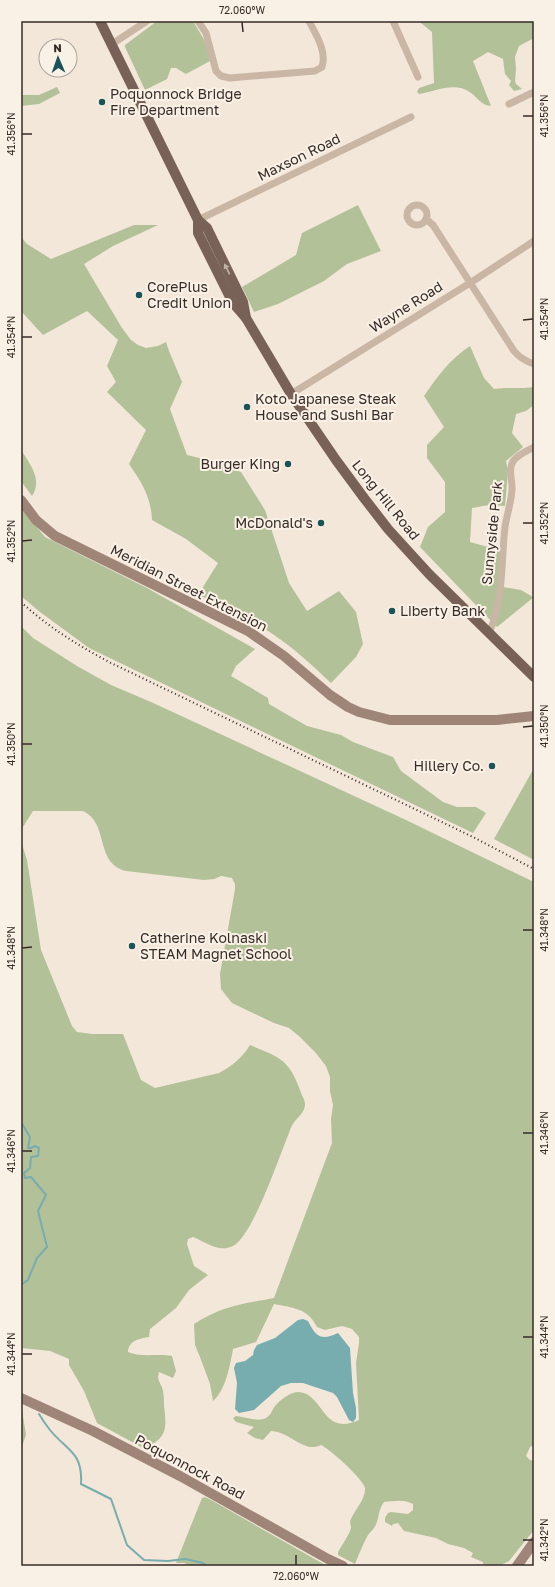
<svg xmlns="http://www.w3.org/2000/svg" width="555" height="1587" viewBox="0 0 555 1587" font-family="'Golos Text',sans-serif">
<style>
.green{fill:#b3c199}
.water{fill:#78adaf}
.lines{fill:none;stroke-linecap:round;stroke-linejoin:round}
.stream{stroke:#78adaf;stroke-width:2}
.street{stroke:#cab6a5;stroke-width:7}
.secondary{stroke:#9e8577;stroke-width:10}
.primary{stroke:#786257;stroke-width:10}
.rail{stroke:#362b27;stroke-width:2;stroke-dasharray:1 3;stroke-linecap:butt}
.oneway{fill:#c0b1a6}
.ticks{fill:none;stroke:#362b27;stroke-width:1.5}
.poi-dot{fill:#1b5458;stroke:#faf1e6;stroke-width:1.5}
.labels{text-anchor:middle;stroke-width:4;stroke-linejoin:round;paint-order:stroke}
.poi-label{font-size:14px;fill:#362b27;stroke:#faf1e6;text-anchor:start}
.street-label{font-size:14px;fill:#362b27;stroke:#faf1e6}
.neatline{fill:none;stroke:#362b27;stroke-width:1.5}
.ticks-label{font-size:10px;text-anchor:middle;fill:#362b27}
</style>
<rect width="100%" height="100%" fill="#f2e7d9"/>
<g class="green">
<path d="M157,21H193L206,43L210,61L186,74L176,68H171L167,79L145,90L125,47V45Z"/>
<path d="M421,21H534V38L519,46L515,57L516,69L515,81L516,84L522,89L514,91L509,85L511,81L505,74L503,59L488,52L473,61L491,106C480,105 477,96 468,91C453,82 434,92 419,94L417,92L419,88L434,83L432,32L421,23Z"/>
<path d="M57,87L60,93L39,104L21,106V95H39Z"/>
<path d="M358,205L381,251L347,264L324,281L278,304L254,312L242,287L296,255L302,233Z"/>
<path d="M134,225H158L113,246L84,264L122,328L131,340L138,345L146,348L158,346L166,342L169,351L182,382L170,409L187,455L204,459L241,472L265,510L289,583L307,611L339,591L356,612L363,644L356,657L331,683C313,666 295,649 274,635C250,618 225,606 198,595L218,563L186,539L152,520C151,497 142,483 129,464L146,430L107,392L116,382L107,366L118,340L87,311L43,335L21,311V237L27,244L51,259Z"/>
<path d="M470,346L484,378L494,389C508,387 521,389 534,387V405L526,411L516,414L512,433L523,447L506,461L508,471L505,506L489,505L472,508L470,542L506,552L503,587L521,590L533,597L534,596V597L497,627L420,547L428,527L445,512V482L427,458V445L444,427L424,396C437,377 450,359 470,346Z"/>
<path d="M21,450C30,464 43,480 32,496L21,481Z"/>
<path d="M21,508L45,537L147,588L255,649L236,666L231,676L268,698L269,704L307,726L341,735L353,742L393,757L401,771L443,802L457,807H476L486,813L473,833L89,648L40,612L21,596Z"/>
<path d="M21,626L33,638L77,666L111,685L151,702L406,820L534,882V1445L530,1447L526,1456L530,1460L534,1461V1530L509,1561L499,1566H483V1562L471,1557L473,1553L464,1548L448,1544L436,1538L404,1531L398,1523L393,1524L392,1526L385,1522V1518L388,1513L391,1512L408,1514L413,1510V1504C405,1499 393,1501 384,1502C377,1512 380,1519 374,1528C373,1530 370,1532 368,1535C363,1544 359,1554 355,1564L338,1555V1552C341,1547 350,1533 351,1528C351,1524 349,1522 351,1519C355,1510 366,1498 365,1488C364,1480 330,1449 321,1445C304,1454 289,1431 271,1431L263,1440L255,1438L247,1433L254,1427L236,1422L233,1418L236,1416C245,1417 258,1422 266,1418C271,1415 272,1410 275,1406C280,1400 290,1392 299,1392C324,1394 322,1437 359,1420L356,1363L359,1343V1337L352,1329L342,1326L325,1330L317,1327C308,1308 293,1308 274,1304L256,1342L233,1349C230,1365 226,1390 213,1401L210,1384L200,1357L195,1345L194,1324C222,1306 242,1304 274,1298L332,1143L331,1119L333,1105L330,1091V1077L326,1066L315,1052L300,1037L289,1028L274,1023L232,1003L221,989L220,974L235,889V884L232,878L221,876L214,879L204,880L126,871C94,863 110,824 83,811H33L21,830Z"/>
<path d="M534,768V860L494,839Z"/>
<path d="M21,841L27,860L41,950L72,1026L77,1032L92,1034H123L141,1080L155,1088L219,1073C232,1066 242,1058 250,1045C279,1057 289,1059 300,1090C301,1094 305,1100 305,1104C305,1113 297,1117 293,1124C290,1128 289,1134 287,1138C278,1160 252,1237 233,1246C218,1253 206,1242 193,1237L188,1239L187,1244L194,1266L208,1275L189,1290L176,1308L150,1329L149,1337C139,1339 129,1340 128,1352C141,1358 158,1353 172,1356L176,1371L173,1378L159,1372C157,1379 159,1381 162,1387C164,1393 164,1400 164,1406C167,1428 167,1440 143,1448L97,1423L84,1391L69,1365V1359L50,1351L21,1348Z"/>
<path d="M21,1411L23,1413V1416L26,1435L21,1449Z"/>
<path d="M205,1497L213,1501L327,1566H192L184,1563H176L202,1498Z"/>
</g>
<path class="water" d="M303,1319L308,1321C316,1337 321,1341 338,1333L350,1348L353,1393L356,1408V1418L353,1422L349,1420L337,1397L333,1393L303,1383H291L281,1386L254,1410L239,1413L235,1409L237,1383L234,1368L236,1363L245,1361L253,1355L254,1350L257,1345L275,1338L298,1320Z"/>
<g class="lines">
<g class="stream">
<path d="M21,1122L30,1137L28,1148H31L35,1146L39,1148L38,1156L31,1157L30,1168L24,1173L25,1178L31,1177L46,1195L38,1211L47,1247L37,1258L28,1280L21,1285"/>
<path d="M39,1414C42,1419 46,1425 50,1430C67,1451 83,1452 81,1484L111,1499L127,1545L144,1560L168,1561L185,1559L203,1563L207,1566"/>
</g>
<g class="street">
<path d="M198,21L206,33L216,71L221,76L230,78L315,71L322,67C327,51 316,35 309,21"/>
<path d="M393,21L418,77"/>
<path d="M112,44L147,21"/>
<path d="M509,104L534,92"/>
<circle cx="417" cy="215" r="10"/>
<path d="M426,219L433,225L514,351C520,358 525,361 534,364"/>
<path d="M198,220L411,117"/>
<path d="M291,394L470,283L534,241"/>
<path d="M489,633C504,600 501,561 505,527C507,514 511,503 512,490C513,481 507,469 514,460C519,454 527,451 534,447"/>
</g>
<g class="secondary">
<path d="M21,500L36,520L55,536L248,631L284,656L330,695L348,707L359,712L390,720H497L534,716"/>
<path d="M21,1398L93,1431L180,1476L328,1559L343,1566"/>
<path d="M517,1566L534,1542"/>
</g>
<g class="primary">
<path d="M100,21L198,220L207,228L243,302L246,318"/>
<path d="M198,220V233L233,303L246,318L291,394L336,460L364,498L388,529L429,574L534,677"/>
</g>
<path class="rail" d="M21,602C48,627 79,646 111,663L473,837L534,869"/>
</g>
<defs><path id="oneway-solid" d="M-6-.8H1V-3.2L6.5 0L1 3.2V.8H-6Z"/></defs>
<use class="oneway" href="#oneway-solid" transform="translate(227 269) rotate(-116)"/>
<path class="ticks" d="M242,22L243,32M523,116H533M22,134H32M523,320L533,319M22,337H32M523,523H533M22,541L32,540M523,727L533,726M22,744H32M523,930H533M22,948L32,947M523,1133H533M22,1151H32M523,1337H533M22,1354H32M523,1540H533M296,1555V1565"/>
<g class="poi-dot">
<circle cx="102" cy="102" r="4"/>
<circle cx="139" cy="295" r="4"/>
<circle cx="247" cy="407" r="4"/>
<circle cx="288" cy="464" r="4"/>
<circle cx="321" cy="523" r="4"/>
<circle cx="392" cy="611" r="4"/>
<circle cx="492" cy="766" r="4"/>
<circle cx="132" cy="946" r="4"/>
</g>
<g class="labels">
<g class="poi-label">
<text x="110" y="99">Poquonnock Bridge<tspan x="110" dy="16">Fire Department</tspan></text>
<text x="147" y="292">CorePlus<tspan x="147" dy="16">Credit Union</tspan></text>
<text x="255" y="404">Koto Japanese Steak<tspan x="255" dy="16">House and Sushi Bar</tspan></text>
<text x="280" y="469" text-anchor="end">Burger King</text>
<text x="313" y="528" text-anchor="end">McDonald's</text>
<text x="400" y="616">Liberty Bank</text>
<text x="484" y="771" text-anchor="end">Hillery Co.</text>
<text x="140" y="943">Catherine Kolnaski<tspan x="140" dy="16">STEAM Magnet School</tspan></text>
</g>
<g class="street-label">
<text transform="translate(299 157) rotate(-26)" y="5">Maxson Road</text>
<text transform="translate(406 307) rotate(-32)" y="5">Wayne Road</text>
<text transform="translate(386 500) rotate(51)" y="5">Long Hill Road</text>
<text transform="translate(492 533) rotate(-84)" y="5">Sunnyside Park</text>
<text transform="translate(189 588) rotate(27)" y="5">Meridian Street Extension</text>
<text transform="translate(190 1467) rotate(28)" y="5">Poquonnock Road</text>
</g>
</g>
<rect width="555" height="1587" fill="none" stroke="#faf1e6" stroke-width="44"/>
<g transform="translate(58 58) rotate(358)"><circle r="19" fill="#faf1e6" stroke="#aca29a"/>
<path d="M0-3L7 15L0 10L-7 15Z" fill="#1b5458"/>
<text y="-6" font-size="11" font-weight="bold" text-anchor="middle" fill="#362b27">N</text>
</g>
<rect x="22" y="22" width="511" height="1543" class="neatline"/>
<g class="ticks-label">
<text x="242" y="14">72.060°W</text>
<text transform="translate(544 116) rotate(-90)" y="4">41.356°N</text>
<text transform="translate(11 134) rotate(-90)" y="4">41.356°N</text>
<text transform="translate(544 319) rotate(-90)" y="4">41.354°N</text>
<text transform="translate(11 337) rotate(-90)" y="4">41.354°N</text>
<text transform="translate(544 523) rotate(-90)" y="4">41.352°N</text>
<text transform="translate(11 541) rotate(-90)" y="4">41.352°N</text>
<text transform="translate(544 726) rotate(-90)" y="4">41.350°N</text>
<text transform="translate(11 744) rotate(-90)" y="4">41.350°N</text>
<text transform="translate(544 930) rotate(-90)" y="4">41.348°N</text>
<text transform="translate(11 948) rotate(-90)" y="4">41.348°N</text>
<text transform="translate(544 1133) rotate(-90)" y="4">41.346°N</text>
<text transform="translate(11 1151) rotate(-90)" y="4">41.346°N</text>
<text transform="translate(544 1337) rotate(-90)" y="4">41.344°N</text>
<text transform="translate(11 1354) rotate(-90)" y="4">41.344°N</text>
<text transform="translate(544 1540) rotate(-90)" y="4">41.342°N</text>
<text x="296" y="1580">72.060°W</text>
</g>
</svg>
